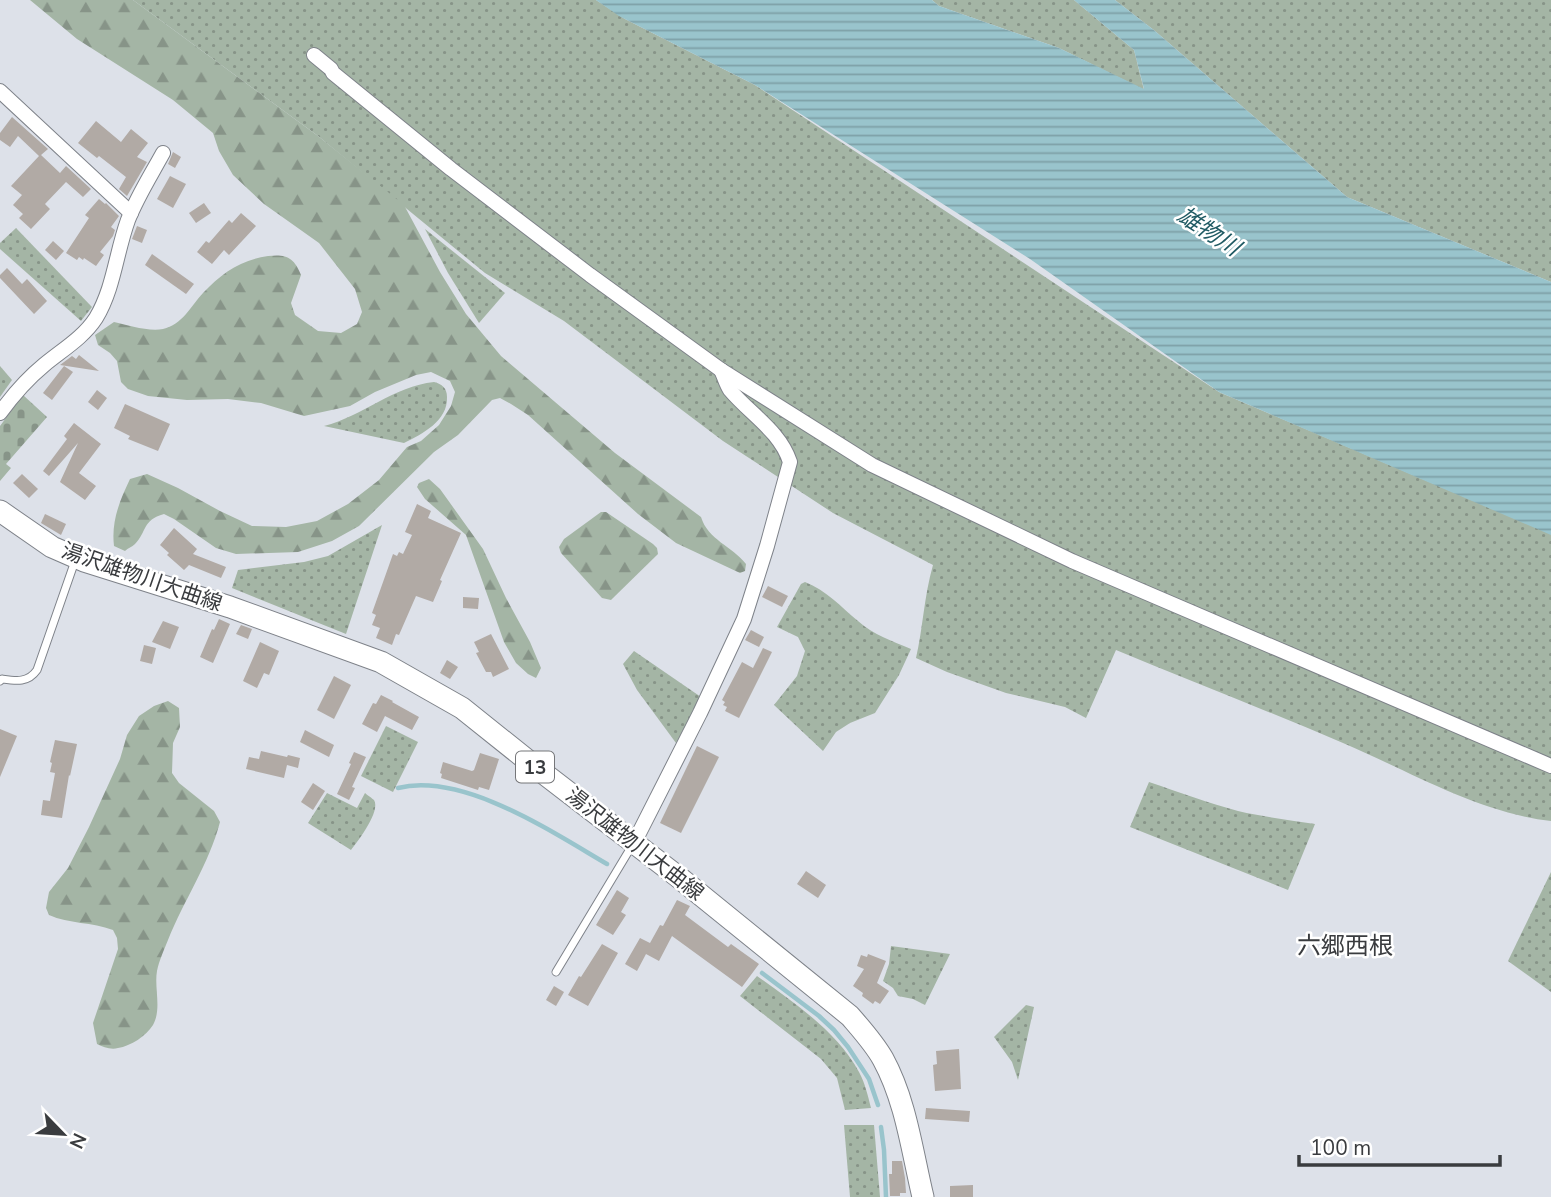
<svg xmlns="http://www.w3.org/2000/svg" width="1551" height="1197" viewBox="0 0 1551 1197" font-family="'Nunito Sans','Noto Sans JP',sans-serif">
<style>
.grass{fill:url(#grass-dots)}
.forest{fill:url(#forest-firs)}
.cemetery{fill:url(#cemetery-stones)}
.water{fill:url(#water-rules)}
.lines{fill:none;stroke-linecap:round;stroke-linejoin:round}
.stream{stroke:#99c4cc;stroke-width:4.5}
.building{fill:#b1aaa5}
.lane-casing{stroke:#7e8289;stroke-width:9}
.street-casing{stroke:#7e8289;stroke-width:16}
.primary-casing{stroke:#7e8289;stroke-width:23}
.lane{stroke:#fff;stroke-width:7}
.street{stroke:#fff;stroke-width:14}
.primary{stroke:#fff;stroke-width:21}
.labels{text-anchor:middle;stroke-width:5;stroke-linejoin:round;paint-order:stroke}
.shield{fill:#fff;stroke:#757679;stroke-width:2}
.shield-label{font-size:19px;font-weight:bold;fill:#3a3c3f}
.street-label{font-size:21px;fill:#3a3c3f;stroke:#fff}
.water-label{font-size:23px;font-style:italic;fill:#1f5a63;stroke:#fff}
.quarter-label{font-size:24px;fill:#3a3c3f;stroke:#fff}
</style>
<defs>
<pattern id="grass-dots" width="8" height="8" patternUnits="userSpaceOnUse" patternTransform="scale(1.75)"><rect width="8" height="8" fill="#a4b5a5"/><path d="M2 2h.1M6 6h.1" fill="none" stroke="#879488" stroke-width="1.8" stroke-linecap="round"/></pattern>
<pattern id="forest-firs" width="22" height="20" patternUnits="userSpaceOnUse" patternTransform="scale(1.75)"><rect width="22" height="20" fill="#a4b5a5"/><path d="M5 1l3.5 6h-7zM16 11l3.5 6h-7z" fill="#879488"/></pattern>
<pattern id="cemetery-stones" width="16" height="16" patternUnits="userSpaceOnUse" patternTransform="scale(1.75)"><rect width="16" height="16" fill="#a4b5a5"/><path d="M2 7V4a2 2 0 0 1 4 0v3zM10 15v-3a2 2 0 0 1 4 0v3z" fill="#879488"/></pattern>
<pattern id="water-rules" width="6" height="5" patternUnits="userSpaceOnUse" patternTransform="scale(1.75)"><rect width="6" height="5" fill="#99c4cc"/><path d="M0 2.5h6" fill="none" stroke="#7ea0a7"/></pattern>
</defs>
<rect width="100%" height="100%" fill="#dde1e9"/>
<g class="grass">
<path d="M133,0H596L625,19L755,85L1219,392L1551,534V821C1479,813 1409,771 1343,743C1268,711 1191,681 1116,650L1086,718L1065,707L1006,693L947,672L916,658C923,628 924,596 933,565L833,513L723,441L564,321L485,273L318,136Z"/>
<path d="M932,0H1074L1134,50L1144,90L1059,48L939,6Z"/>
<path d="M1115,0H1551V282L1347,197L1155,31Z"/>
<path d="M16,228L92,307L81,321L0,249V243Z"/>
<path d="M425,229L505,293L479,323L448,273Z"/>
<path d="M0,366L12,380L0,397Z"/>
<path d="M434,382C442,384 447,388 447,397C448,421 422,434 404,443L324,426C363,416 394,386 434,382Z"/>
<path d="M382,525L346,634L232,588L238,570L304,562L328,556Z"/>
<path d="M805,582C826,590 841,607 858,621C874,635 892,641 911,649L899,675L875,713L850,723L836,732L823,751L774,705L797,676L805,651L798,637L777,627L801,584Z"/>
<path d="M634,651L701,697L676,743L637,690L623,664Z"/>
<path d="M386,726L418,742L393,792L361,776Z"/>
<path d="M1149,782C1179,792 1208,803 1238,811C1264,817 1289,820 1315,824L1288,890L1130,827Z"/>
<path d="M327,793L357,808L365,793C366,794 373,799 374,800C381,811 358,841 351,850L308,823Z"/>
<path d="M1551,872V992L1508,961Z"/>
<path d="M891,946L950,954L925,1005L913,999L898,996L893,988L883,981L889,964Z"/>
<path d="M757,976C793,1002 837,1031 859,1072C865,1083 868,1096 871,1108L845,1110L837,1078L821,1059L740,996Z"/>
<path d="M1026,1005L1034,1007L1018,1080L1012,1062L994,1037Z"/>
<path d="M844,1125H874L880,1197H850Z"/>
</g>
<g class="forest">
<path d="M30,0H133L318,136L404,205L440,272L466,314L501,356L615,453L701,517C708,540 732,546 746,564L745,571L740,573L676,543L638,514L528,415L511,404L500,398L492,400L458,435L434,452L359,526L332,541L298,552L236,554L216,548L174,519L164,514C142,520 147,532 135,544C132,547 128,548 125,551L114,546C111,521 120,500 130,479L147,474L178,488L220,511L252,526L286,527L317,521L348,504L379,480L407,447L421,441L439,425L451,406L455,392L450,381L431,372L416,375L375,392L350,406L304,416L261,403L228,399L187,400L148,396L128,389L121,382L117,361L110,353L98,345L95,335L114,322C127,325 149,332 163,329C182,325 191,306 203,293C222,273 240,260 268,256C286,254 294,257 301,275L291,303L295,315L318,331L341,333L357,324L362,312L355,289L319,243L264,204L233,175L219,151L213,133L173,100L77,39Z"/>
<path d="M429,479L440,489L483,549L506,598L530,642L541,668L536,678L528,674L516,663L504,642L466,535L425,499L417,487L419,483Z"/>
<path d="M601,512H606L653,544L657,548L658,554L611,600L602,598L561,553L559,547L564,539Z"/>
<path d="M168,701L179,708L180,727L173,743L172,773L179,783L214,811L220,822C209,864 184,900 168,940C164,950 159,961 157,971C154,988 162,1009 153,1025C146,1036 131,1046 118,1048C111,1050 103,1047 97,1044L93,1023L118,949L117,938L113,930C92,922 69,924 49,915L46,908L49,892L68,868L89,827L120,759L127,735L139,716L154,706Z"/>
</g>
<path class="cemetery" d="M23,395L47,417L6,464L11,468L0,481V426Z"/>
<path class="water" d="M596,0H932L939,6L1059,48L1144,89L1134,50L1074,0H1115L1155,31L1347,197L1551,282V535L1219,392L1030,259L755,85L619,16Z"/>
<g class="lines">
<g class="stream">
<path d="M398,788C463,772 552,832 607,864"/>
<path d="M762,973L819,1016L834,1030L848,1047L869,1079L878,1105"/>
<path d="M881,1127L884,1150L886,1197"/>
</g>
</g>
<g class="building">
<path d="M12,117L48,149L41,155L60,173L66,166L91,189L83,197L66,182L45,204L50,209L31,229L19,218L23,214L13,205L22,195L11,186L39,156L18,136L10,147L0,140V133Z"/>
<path d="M96,121L121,142L131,129L148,143L137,157L147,162L127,196L119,189L126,177L99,156L97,158L78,143Z"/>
<path d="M173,152L181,157L175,168L168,164Z"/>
<path d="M170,176L186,184L173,208L157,199Z"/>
<path d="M99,199L105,204L106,203L119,216L111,227L115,230L113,236L100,252L104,255L96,266L84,258L83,260L79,257L77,260L66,253L89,218L85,215Z"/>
<path d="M204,203L211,213L196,223L189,213Z"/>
<path d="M241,213L256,226L229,255L224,250L212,264L197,252L206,241L209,243L229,220L232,223Z"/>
<path d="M137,226L147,230L142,243L132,239Z"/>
<path d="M53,241L64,251L56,260L45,250Z"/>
<path d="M152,254L194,284L186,294L145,265Z"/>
<path d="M7,268L22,284L27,279L47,301L34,314L0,278V275Z"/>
<path d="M79,355L99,371L60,365L72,356L76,359Z"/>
<path d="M64,366L73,372L52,400L43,393Z"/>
<path d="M97,390L107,398L98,410L88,402Z"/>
<path d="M125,404L170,424L158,451L128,439L130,436L114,428Z"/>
<path d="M74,423L101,444L79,473L96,486L85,500L60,482L78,443L49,476L43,471L67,439L64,436Z"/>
<path d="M22,474L38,489L29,498L13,483Z"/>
<path d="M417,504L431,511L428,518L461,533L440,580L442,581L433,602L416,596L399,635L396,634L392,645L376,638L380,628L372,625L376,615L372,613L393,554L397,556L399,552L403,554L412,535L405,532Z"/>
<path d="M45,514L66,524L61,535L41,523Z"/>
<path d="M174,528L197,549L193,554L226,567L221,578L189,565L184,570L167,555L169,553L160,545Z"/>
<path d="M768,586L788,596L782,607L762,597Z"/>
<path d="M463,597L479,598L478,609L463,608Z"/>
<path d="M219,619L230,624L213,663L200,657L212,629L214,630Z"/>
<path d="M163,621L179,627L170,649L152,642Z"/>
<path d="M241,625L252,629L248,639L236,634Z"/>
<path d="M751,630L764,637L759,647L745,640Z"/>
<path d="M491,634L509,669L493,677L491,672H486L476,653L479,652L474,642Z"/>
<path d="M260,642L279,651L269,675L264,673L257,688L243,681Z"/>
<path d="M144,645L156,648L152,664L140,661Z"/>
<path d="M763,648L772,652L739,718L725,711L727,707L723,705L725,702L722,700L742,662L753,668Z"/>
<path d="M447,660L458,667L450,679L440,673Z"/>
<path d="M334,676L351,685L334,719L317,710Z"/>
<path d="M381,695L393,701L392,702L419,717L412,730L385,716L377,732L362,724L373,703L376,704Z"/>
<path d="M0,729L17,736L0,777Z"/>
<path d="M305,730L334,745L329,757L300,742Z"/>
<path d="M55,740L77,744L70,776L69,775L62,818L41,815L43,800L50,801L55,773L50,772L52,763L50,762Z"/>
<path d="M697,746L719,757L681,833L660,823Z"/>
<path d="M261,751L287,757L288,755L300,758L298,768L287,765L284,778L246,769L249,757L259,759Z"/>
<path d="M354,752L366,757L352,787L355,788L349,800L337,794L351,764L349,763Z"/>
<path d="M480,753L499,759L489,790L479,787L478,790L441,778L442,774L440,773L443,762L472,771L474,770Z"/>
<path d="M313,783L325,791L313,810L301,802Z"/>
<path d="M806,871L826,885L818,898L797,884Z"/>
<path d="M617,890L629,898L621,912L626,915L613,935L596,925Z"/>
<path d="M677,900L690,906L685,915L728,947L731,944L759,964L742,987L672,936L659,961L646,954L637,971L625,964L640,938L650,943L660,925L663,926Z"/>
<path d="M602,944L618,953L588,1006L568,995L579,976L581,977Z"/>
<path d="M868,954L886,961L877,983L889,991L880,1004L875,1001L873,1004L862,996L863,993L853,986L864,969L857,966L861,955L867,957Z"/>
<path d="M554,986L564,992L556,1006L546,1000Z"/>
<path d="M959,1049L961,1089L935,1091L933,1065L937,1064L936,1051Z"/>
<path d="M926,1108L970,1111L969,1122L925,1119Z"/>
<path d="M892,1161H902L905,1178L906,1193H900V1196H890L889,1174H892Z"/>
<path d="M973,1185V1197H950V1186Z"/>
</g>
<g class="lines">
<g class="lane-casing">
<g id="lane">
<path d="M0,681L2,679C16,681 28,683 37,670L75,561"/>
<path d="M556,972L633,844"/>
</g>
</g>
<g class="street-casing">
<g id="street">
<path d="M314,55L331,69L333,73L451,169L590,275L721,370L872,465L1072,561L1551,766"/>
<path d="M0,91L131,213"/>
<path d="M0,413C13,395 27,379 44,365C62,350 83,338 96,318C114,288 116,253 128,220C137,197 151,175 163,153"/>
<path d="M634,843L700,713L744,619L767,546L790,462C780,431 750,414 730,390C726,384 724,376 721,370"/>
</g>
</g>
<g class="primary-casing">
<path id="primary" d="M0,511L52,547L84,561L230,607L381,662L462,708L542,772L681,879L850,1016C862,1030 874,1043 883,1059C906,1101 912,1151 923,1197"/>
</g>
<use href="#lane" class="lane"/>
<use href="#street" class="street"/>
<use href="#primary" class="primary"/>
</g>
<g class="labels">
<rect class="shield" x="516" y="751.5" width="38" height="31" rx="5"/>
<g class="shield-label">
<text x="535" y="774">13</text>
</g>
<g class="street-label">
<text transform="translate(142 577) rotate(19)" y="7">湯沢雄物川大曲線</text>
<text transform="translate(635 844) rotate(38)" y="7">湯沢雄物川大曲線</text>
</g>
<g class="water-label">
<text transform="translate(1209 231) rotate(33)" y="8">雄物川</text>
</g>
<g class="quarter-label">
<text x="1345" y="954">六郷西根</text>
</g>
</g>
<g transform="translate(63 1134) rotate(115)" stroke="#ffffff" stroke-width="5" paint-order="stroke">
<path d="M0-5L12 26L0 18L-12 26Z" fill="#3a3c3f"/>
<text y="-10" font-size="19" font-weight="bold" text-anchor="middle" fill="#3a3c3f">N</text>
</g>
<path d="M1299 1155v10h201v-10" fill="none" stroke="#3a3c3f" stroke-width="3.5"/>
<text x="1310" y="1155" font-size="21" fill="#3a3c3f" stroke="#ffffff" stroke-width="5" paint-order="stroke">100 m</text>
</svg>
